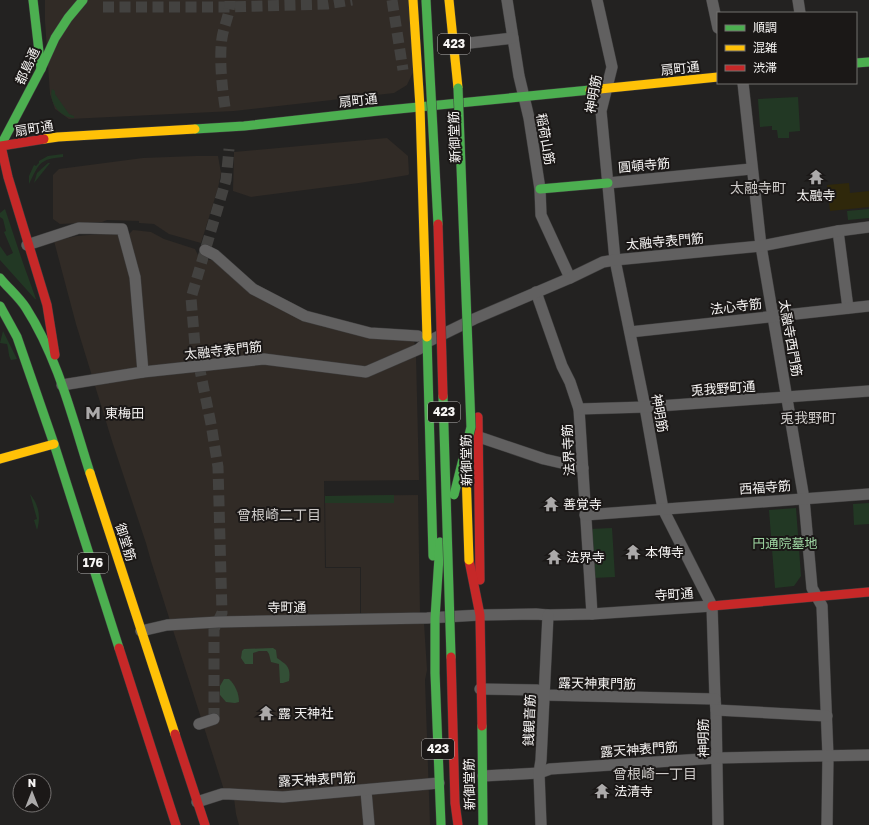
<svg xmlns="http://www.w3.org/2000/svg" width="869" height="825" viewBox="0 0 869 825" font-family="'Golos Text','Noto Sans JP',sans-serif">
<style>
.built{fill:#312b26}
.green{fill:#223824}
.forest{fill:#334f36}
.sand{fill:#2f280b}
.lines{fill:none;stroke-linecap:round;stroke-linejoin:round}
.street-tunnel{stroke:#434240;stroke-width:11;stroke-dasharray:11 5.5;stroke-linecap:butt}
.street-casing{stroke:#3e3d3d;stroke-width:12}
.fast-casing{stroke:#3e3d3d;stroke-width:10}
.slow-casing{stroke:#3e3d3d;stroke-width:10}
.jam-casing{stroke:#3e3d3d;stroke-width:10}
.street{stroke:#616060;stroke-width:11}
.fast{stroke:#4caf50;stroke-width:9}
.slow{stroke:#ffc107;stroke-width:9}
.jam{stroke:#c62828;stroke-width:9}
.fast-bridge-casing{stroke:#3e3d3d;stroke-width:10;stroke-linecap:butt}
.slow-bridge-casing{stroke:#3e3d3d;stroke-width:10;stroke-linecap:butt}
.jam-bridge-casing{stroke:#3e3d3d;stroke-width:10;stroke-linecap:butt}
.fast-bridge{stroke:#4caf50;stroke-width:9}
.slow-bridge{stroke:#ffc107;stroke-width:9}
.jam-bridge{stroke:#c62828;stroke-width:9}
.labels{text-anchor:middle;stroke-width:4;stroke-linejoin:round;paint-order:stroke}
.shield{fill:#1b1817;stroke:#b4b2b1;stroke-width:1}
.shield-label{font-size:12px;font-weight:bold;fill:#f6f4f3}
.street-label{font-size:13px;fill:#f6f4f3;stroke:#1b1817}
.poi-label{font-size:13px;fill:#f6f4f3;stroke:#1b1817;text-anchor:start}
.park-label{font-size:13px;fill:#9dd4a1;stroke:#1b1817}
.neighbourhood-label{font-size:14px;fill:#cdcac8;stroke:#1b1817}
</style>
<rect width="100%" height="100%" fill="#232221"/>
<g class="built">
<path d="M45,0H408L414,70L407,85L394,93L234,111L69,119L55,109L50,94L45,21Z"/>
<path d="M387,138L408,156L409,174L408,175L359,183L251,197L233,191L234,152Z"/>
<path d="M196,156H218L221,173L218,188L201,243L169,234L154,224L139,223V221L107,220L102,222L60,224L53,219V175L59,169L143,158Z"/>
<path d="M133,230L151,232L164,239L195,249L198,255L208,260H214L310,322L324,327L370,335L414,339L416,356L419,480L324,481L325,568H360V625L424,623L427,670L425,680L430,825H239L236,814L234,798L224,790L151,561L146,543L112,441L76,324L54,241L77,236L112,233L128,235Z"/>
<path d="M418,495L420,613H361V567H326L325,496Z"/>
</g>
<g class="green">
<path d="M52,89L55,91V94L69,114L74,116V118C61,118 48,102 52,89Z"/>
<path d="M798,97L800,131L789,132V138H778L777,130H772V126L760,127L758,99Z"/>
<path d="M63,154V157C39,159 39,164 29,184V176L34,165L36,166L39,163V161L48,156Z"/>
<path d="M48,163H50L34,183L37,173Z"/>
<path d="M5,209L23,263L36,299H35L0,260V246L7,256L13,253L4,232L6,231L3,219L0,217V213Z"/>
<path d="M869,209V218L848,220L847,211Z"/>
<path d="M3,331L17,359L11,360C8,355 9,350 7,344L0,343Z"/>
<path d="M30,494C39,505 41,517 37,530L34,520L37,519Z"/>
<path d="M394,495V503H325V496Z"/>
<path d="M869,503V524L854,525L853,504Z"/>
<path d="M796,508L801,576L794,586L775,588L769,510Z"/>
<path d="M612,528L615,577L592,578L590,529Z"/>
</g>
<g class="forest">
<path d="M273,648L276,650L277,658C287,665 291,667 289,681L283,683H280L279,664L271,662L269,654L267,651H259L253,653V664H245L241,658L242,651L244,649Z"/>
<path d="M224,679H229C235,685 239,693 239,702L235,703L226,702L220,695V686Z"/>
</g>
<path class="sand" d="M849,183L850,193L869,191V207L830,211L827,185Z"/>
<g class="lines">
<g class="street-tunnel">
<path d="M392,0L403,70"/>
<path d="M103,7H230L327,4L352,0"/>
<path d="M225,107C222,87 219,58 222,38C224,25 230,14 230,1"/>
<path d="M214,719V629L222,613L218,467L211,424L195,346L191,298L226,180L229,149"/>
</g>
<g class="street-casing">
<g id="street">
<path d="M507,0L519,76L529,118L540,189L541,215L570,278"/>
<path d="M597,0L612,67L601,111L615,260L645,407L663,509L712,606L715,699L716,710L718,825"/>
<path d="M712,0L718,28"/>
<path d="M798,0L800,13"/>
<path d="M461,44L513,38"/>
<path d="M743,83L761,246L804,499L812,588L822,606L828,756L827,825"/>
<path d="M608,183L751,169"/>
<path d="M838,231L848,308"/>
<path d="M27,245L79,228L122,229L135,277L143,372"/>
<path d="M205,250L215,255L253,289L305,316L370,333L418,336"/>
<path d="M536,292L562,366L570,382L579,409L592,614"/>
<path d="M630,332L869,306"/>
<path d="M62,385L143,372L264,359L366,372L419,349L427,342L474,319L570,278L603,262L615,260L761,246L838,231L869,227"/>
<path d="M579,409L645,407L869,391"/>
<path d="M479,437L544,459L583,468"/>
<path d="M585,515L869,494"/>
<path d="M141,631L167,625L218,622L427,618L480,615L536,614L548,615L592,614L712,606"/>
<path d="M480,689L537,690L543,695L715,699"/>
<path d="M716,710L827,716"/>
<path d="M199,724L214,719"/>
<path d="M483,776L539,773L550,769L717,758L869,755"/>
<path d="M366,791L369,825"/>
<path d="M197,802L222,794H229L283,797L439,783"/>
<path d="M541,825L539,773L541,760L548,615"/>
</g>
</g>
<g class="fast-casing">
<g id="fast">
<path d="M33,0L41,69"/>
<path d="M856,63L869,62"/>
<path d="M195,129L244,126L378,111L590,90"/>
<path d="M0,147L41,69L55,38L68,18L83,0"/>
<path d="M540,189L608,183"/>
<path d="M0,278C8,288 19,297 26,308C58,358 72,417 90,473"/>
<path d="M0,306L17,337L54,444L119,648"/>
<path d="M427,337L433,556"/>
<path d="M440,542L435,618V673L441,825"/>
<path d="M482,726L483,825"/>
</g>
</g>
<g class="slow-casing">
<g id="slow">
<path d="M413,0L420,107L427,337"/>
<path d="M449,0L458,88"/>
<path d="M590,90L718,77"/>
<path d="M44,139L58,137L195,129"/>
<path d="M0,459L54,444"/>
<path d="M90,473L175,734"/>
</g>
</g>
<g class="jam-casing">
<g id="jam">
<path d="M44,139L1,146L8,177L47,305L55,355"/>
<path d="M478,417L480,580"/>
<path d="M469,560L480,615L482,726"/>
<path d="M712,606L869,592"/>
<path d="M119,648L176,825"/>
<path d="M175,734L205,825"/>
</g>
</g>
<use href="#street" class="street"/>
<use href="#fast" class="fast"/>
<use href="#slow" class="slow"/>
<use href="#jam" class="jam"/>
<g class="fast-bridge-casing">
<g id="fast-bridge">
<path d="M426,0L438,224"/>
<path d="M443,396L451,657"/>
<path d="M454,495L471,427L458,88"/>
</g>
</g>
<g class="slow-bridge-casing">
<path id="slow-bridge" d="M466,471L469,560"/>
</g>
<g class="jam-bridge-casing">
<g id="jam-bridge">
<path d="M438,224L443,396"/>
<path d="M451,657L455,803L458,825"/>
</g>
</g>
<use href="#fast-bridge" class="fast-bridge"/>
<use href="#slow-bridge" class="slow-bridge"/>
<use href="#jam-bridge" class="jam-bridge"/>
</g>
<defs>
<g id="temple-bare" transform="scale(1.2)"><path d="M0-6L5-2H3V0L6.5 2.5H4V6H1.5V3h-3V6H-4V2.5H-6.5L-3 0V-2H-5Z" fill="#acaaaa" stroke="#1b1817" stroke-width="2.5" paint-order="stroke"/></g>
<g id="metro-bare" transform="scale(1.2)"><path d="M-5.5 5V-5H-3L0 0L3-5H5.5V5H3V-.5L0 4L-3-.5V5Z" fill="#acaaaa" stroke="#1b1817" stroke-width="2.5" paint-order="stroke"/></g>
</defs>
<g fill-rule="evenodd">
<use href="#temple-bare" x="816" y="177"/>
<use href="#metro-bare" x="93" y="413"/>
<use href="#temple-bare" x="551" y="504"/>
<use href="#temple-bare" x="633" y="552"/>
<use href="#temple-bare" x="554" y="557"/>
<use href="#temple-bare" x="266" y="713"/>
<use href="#temple-bare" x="602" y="791"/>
</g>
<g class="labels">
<g class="shield">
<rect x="438" y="34" width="32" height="20" rx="3"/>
<rect x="428" y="402" width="32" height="20" rx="3"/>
<rect x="78" y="553" width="30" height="20" rx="3"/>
<rect x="422" y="739" width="32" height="20" rx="3"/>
</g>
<g class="shield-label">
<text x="454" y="48">423</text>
<text x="444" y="416">423</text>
<text x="93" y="567">176</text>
<text x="438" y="753">423</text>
</g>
<g class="street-label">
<text transform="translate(27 66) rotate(-65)" y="5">都島通</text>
<text transform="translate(680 68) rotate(-6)" y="5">扇町通</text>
<text transform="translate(593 94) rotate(-80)" y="5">神明筋</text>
<text transform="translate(358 100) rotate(-6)" y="5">扇町通</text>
<text transform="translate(34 128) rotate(-9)" y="5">扇町通</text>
<text transform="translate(454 137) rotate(-92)" y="5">新御堂筋</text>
<text transform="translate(546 139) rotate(80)" y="5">稲荷山筋</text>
<text transform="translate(644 165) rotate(-5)" y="5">圓頓寺筋</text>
<text transform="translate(665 241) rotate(-5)" y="5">太融寺表門筋</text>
<text transform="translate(736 306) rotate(-7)" y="5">法心寺筋</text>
<text transform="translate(791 338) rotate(80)" y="5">太融寺西門筋</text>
<text transform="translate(223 350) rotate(-6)" y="5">太融寺表門筋</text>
<text transform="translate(723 388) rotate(-4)" y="5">兎我野町通</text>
<text transform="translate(660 413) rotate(80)" y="5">神明筋</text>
<text transform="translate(568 450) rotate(-93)" y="5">法界寺筋</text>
<text transform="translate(466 460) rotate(-91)" y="5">新御堂筋</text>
<text transform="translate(765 487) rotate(-4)" y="5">西福寺筋</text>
<text transform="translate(126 542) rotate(72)" y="5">御堂筋</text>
<text transform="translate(674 594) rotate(-4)" y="5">寺町通</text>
<text transform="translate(287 607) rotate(-1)" y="5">寺町通</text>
<text transform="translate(597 683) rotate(1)" y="5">露天神東門筋</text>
<text transform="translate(529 720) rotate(-88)" y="5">銭観音筋</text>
<text transform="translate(703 738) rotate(-91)" y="5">神明筋</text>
<text transform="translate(639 749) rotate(-4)" y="5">露天神表門筋</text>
<text transform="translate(317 779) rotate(-3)" y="5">露天神表門筋</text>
<text transform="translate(469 784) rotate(-91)" y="5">新御堂筋</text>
</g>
<g class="poi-label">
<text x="816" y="200" text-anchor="middle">太融寺</text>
<text x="105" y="418">東梅田</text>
<text x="563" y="509">善覚寺</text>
<text x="645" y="557">本傳寺</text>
<text x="566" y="562">法界寺</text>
<text x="278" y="718">露 天神社</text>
<text x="614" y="796">法清寺</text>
</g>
<g class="park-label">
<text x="785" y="548">円通院墓地</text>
</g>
<g class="neighbourhood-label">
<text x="758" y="193">太融寺町</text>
<text x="808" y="423">兎我野町</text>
<text x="279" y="520">曾根崎二丁目</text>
<text x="655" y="779">曾根崎一丁目</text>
</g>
</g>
<rect x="717" y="12" width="140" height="72" fill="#1b1817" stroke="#73706f"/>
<rect x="725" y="25" width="20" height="6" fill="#4caf50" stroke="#73706f"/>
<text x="753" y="32" font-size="12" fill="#f6f4f3">順調</text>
<rect x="725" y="45" width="20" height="6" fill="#ffc107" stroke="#73706f"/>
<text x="753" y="52" font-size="12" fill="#f6f4f3">混雑</text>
<rect x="725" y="65" width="20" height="6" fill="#c62828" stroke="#73706f"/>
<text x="753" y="72" font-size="12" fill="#f6f4f3">渋滞</text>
<g transform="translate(32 793)"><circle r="19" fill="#1b1817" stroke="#73706f"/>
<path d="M0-3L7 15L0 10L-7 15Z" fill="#acaaaa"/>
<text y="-6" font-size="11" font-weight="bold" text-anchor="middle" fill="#f6f4f3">N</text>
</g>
</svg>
